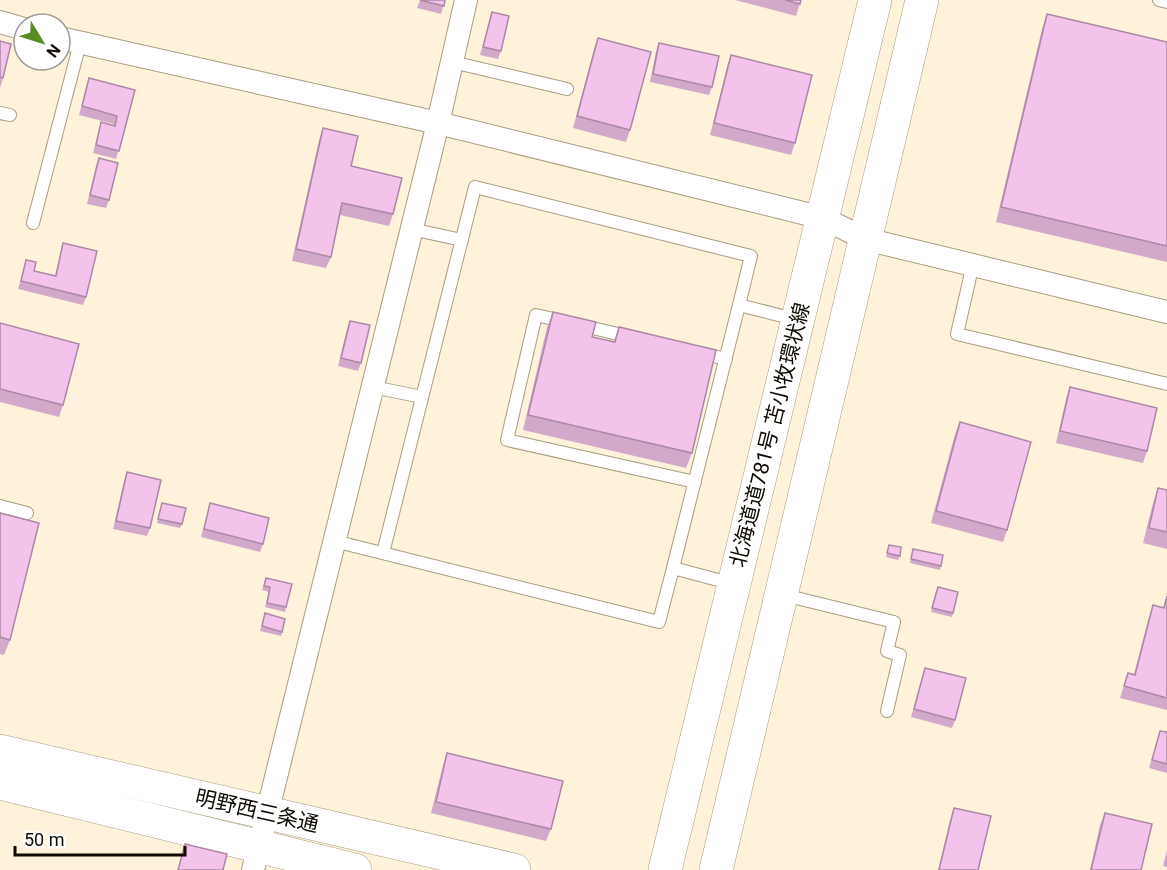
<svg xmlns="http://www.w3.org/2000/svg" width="1167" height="870" viewBox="0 0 1167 870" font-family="Roboto,'Noto Sans JP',sans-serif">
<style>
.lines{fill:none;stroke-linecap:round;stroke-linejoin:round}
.lane-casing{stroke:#aa9d80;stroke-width:14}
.street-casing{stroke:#aa9d80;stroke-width:24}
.secondary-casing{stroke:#aa9d80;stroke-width:34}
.lane{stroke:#fff;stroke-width:12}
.street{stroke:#fff;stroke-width:22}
.secondary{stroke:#fff;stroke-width:33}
.wall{fill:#d2a8cb}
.building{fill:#f4c3ec;stroke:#ab88a5;stroke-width:1.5}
.labels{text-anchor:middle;stroke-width:4.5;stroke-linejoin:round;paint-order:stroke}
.street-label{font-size:21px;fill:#0f0b03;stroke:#fff}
</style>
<rect width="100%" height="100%" fill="#fef3da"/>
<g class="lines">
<g class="lane-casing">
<g id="lane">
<path d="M1159,0L1167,2"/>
<path d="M452,62L567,89"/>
<path d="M0,113L10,115"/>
<path d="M33,223L80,43"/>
<path d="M411,229L462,240"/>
<path d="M973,264L957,334L1167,384"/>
<path d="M631,337L536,315L507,440L695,482"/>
<path d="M701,353L726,359"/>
<path d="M373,387L422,397"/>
<path d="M0,506L27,513"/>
<path d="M334,541L659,622L673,568L733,584"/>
<path d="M383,553L475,187L751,256L739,305"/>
<path d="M673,568L739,305L798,320"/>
<path d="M784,595L894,622L887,651L900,655L887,711"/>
</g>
</g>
<g class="street-casing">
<g id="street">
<path d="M0,22L24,29"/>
<path d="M60,38L438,123L823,218L865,239L1167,312"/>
<path d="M253,870L438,123L466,0"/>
</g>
</g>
<g class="secondary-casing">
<g id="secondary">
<path d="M0,751L514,870"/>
<path d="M0,783L355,870"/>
<path d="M665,870L875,0"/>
<path d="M716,870L922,0"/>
</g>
</g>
<use href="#lane" class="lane"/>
<use href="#street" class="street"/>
<use href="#secondary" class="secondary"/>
</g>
<g class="wall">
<path d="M420,0H445L441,14L417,8Z"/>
<path d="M735,0H801L796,16Z"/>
<path d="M492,12L501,51L498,59L480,55Z"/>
<path d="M1047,14L1167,42V262L996,222L1042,29Z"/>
<path d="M598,38L630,130L626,142L573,128L594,49Z"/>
<path d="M0,41L3,78L0,88Z"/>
<path d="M659,43L712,87L709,95L650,82L656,51Z"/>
<path d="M731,55L795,143L791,155L710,135L727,67Z"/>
<path d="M89,78L135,90L116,159L93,153L101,122L114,125V124L79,115Z"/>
<path d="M323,128L351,166L393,214L389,226L340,215L331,257L326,268L292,261L319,140Z"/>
<path d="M99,158L109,200L106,208L87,204L96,166Z"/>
<path d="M63,243L86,297L83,305L18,289L26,260L34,271L55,276L61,251Z"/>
<path d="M553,312L592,337L614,342L619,327L692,453L686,468L523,430L547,327Z"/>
<path d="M350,321L361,363L358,371L338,366L347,329Z"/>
<path d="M0,323L63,405L59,417L0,402Z"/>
<path d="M1070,387L1147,451L1143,463L1056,443L1066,399Z"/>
<path d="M960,422L1007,530L1003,542L931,523L955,434Z"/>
<path d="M127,472L150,528L147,536L113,529L124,481Z"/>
<path d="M1158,488L1167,490V549L1143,543L1153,503Z"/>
<path d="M162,503L182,524L180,528L157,523Z"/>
<path d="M210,503L263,544L260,552L201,537Z"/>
<path d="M0,513L10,640L4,655L0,654Z"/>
<path d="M889,545L900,556L898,560L886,557Z"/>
<path d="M913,549L941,566L940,570L910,563Z"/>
<path d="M266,578L286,607L285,612L265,607L269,592L262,590Z"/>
<path d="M936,591L953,613L952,617L931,612Z"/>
<path d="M1167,596V710L1120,698L1128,673L1134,674L1149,617L1153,605L1163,608Z"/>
<path d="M265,613L282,632L281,636L260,631Z"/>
<path d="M925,668L955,720L952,728L911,717Z"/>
<path d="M1160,731L1167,732V773L1149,768Z"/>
<path d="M447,753L551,829L546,841L431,813L443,765Z"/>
<path d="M954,808L978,870H938L950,820Z"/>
<path d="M1105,813L1141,870H1090L1100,825Z"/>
<path d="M1167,850V867L1163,866Z"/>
</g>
<g class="building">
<path d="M420,0H445L444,6Z"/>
<path d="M785,0H801L800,4Z"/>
<path d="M492,12L509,16L501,51L483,47Z"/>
<path d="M1047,14L1167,42V246L1001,207Z"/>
<path d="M598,38L651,52L630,130L577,116Z"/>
<path d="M0,41L11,44L3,78L0,77Z"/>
<path d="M659,43L719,56L712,87L653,74Z"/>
<path d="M731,55L812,75L795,143L714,123Z"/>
<path d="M89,78L135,90L119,151L96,145L101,122L115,126L117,116L82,106Z"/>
<path d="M323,128L358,136L351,166L402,178L393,214L342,203L331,257L296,249Z"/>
<path d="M99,158L118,163L109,200L90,195Z"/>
<path d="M63,243L97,251L86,297L21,281L26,260L36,262L34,271L56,276Z"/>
<path d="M553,312L596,322L592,337L615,342L619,327L716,350L692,453L528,415Z"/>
<path d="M350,321L370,325L361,363L341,358Z"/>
<path d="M0,323L79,344L63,405L0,389Z"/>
<path d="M1070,387L1157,408L1147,451L1060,431Z"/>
<path d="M960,422L1031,442L1007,530L936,511Z"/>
<path d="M127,472L161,480L150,528L116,521Z"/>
<path d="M1158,488L1167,490V532L1149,528Z"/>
<path d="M162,503L186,508L182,524L158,519Z"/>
<path d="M210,503L269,518L263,544L204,529Z"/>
<path d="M0,513L39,523L10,640L0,637Z"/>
<path d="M889,545L901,547L900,556L887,553Z"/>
<path d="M913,549L943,555L941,566L911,559Z"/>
<path d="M266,578L292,584L286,607L267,603L270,587L264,586Z"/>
<path d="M938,587L958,592L953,613L932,608Z"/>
<path d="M1167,596V698L1124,686L1128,673L1135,675L1153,605L1164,608Z"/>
<path d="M265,613L285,619L282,632L262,626Z"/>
<path d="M925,668L966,678L955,720L914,709Z"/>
<path d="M1160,731L1167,732V764L1152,760Z"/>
<path d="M447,753L563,781L551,829L436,802Z"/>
<path d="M954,808L991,816L978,870H939Z"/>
<path d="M1105,813L1152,824L1141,870H1091Z"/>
<path d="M185,844L227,854L223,870H178Z"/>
</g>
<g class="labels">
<g class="street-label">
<text transform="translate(770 435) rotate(-76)" y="7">北海道道781号 苫小牧環状線</text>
<text transform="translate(257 811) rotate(13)" y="7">明野西三条通</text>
</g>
</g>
<g transform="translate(42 42) rotate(128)"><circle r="28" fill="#ffffff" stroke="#9f9d9a" stroke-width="1.5"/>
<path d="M0-4.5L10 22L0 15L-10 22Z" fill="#578b24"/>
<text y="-9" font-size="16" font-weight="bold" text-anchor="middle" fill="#0f0b03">N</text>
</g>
<path d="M15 846v9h170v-9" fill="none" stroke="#0f0b03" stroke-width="3"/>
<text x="24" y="846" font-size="18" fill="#0f0b03" stroke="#ffffff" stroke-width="4.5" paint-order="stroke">50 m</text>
</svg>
